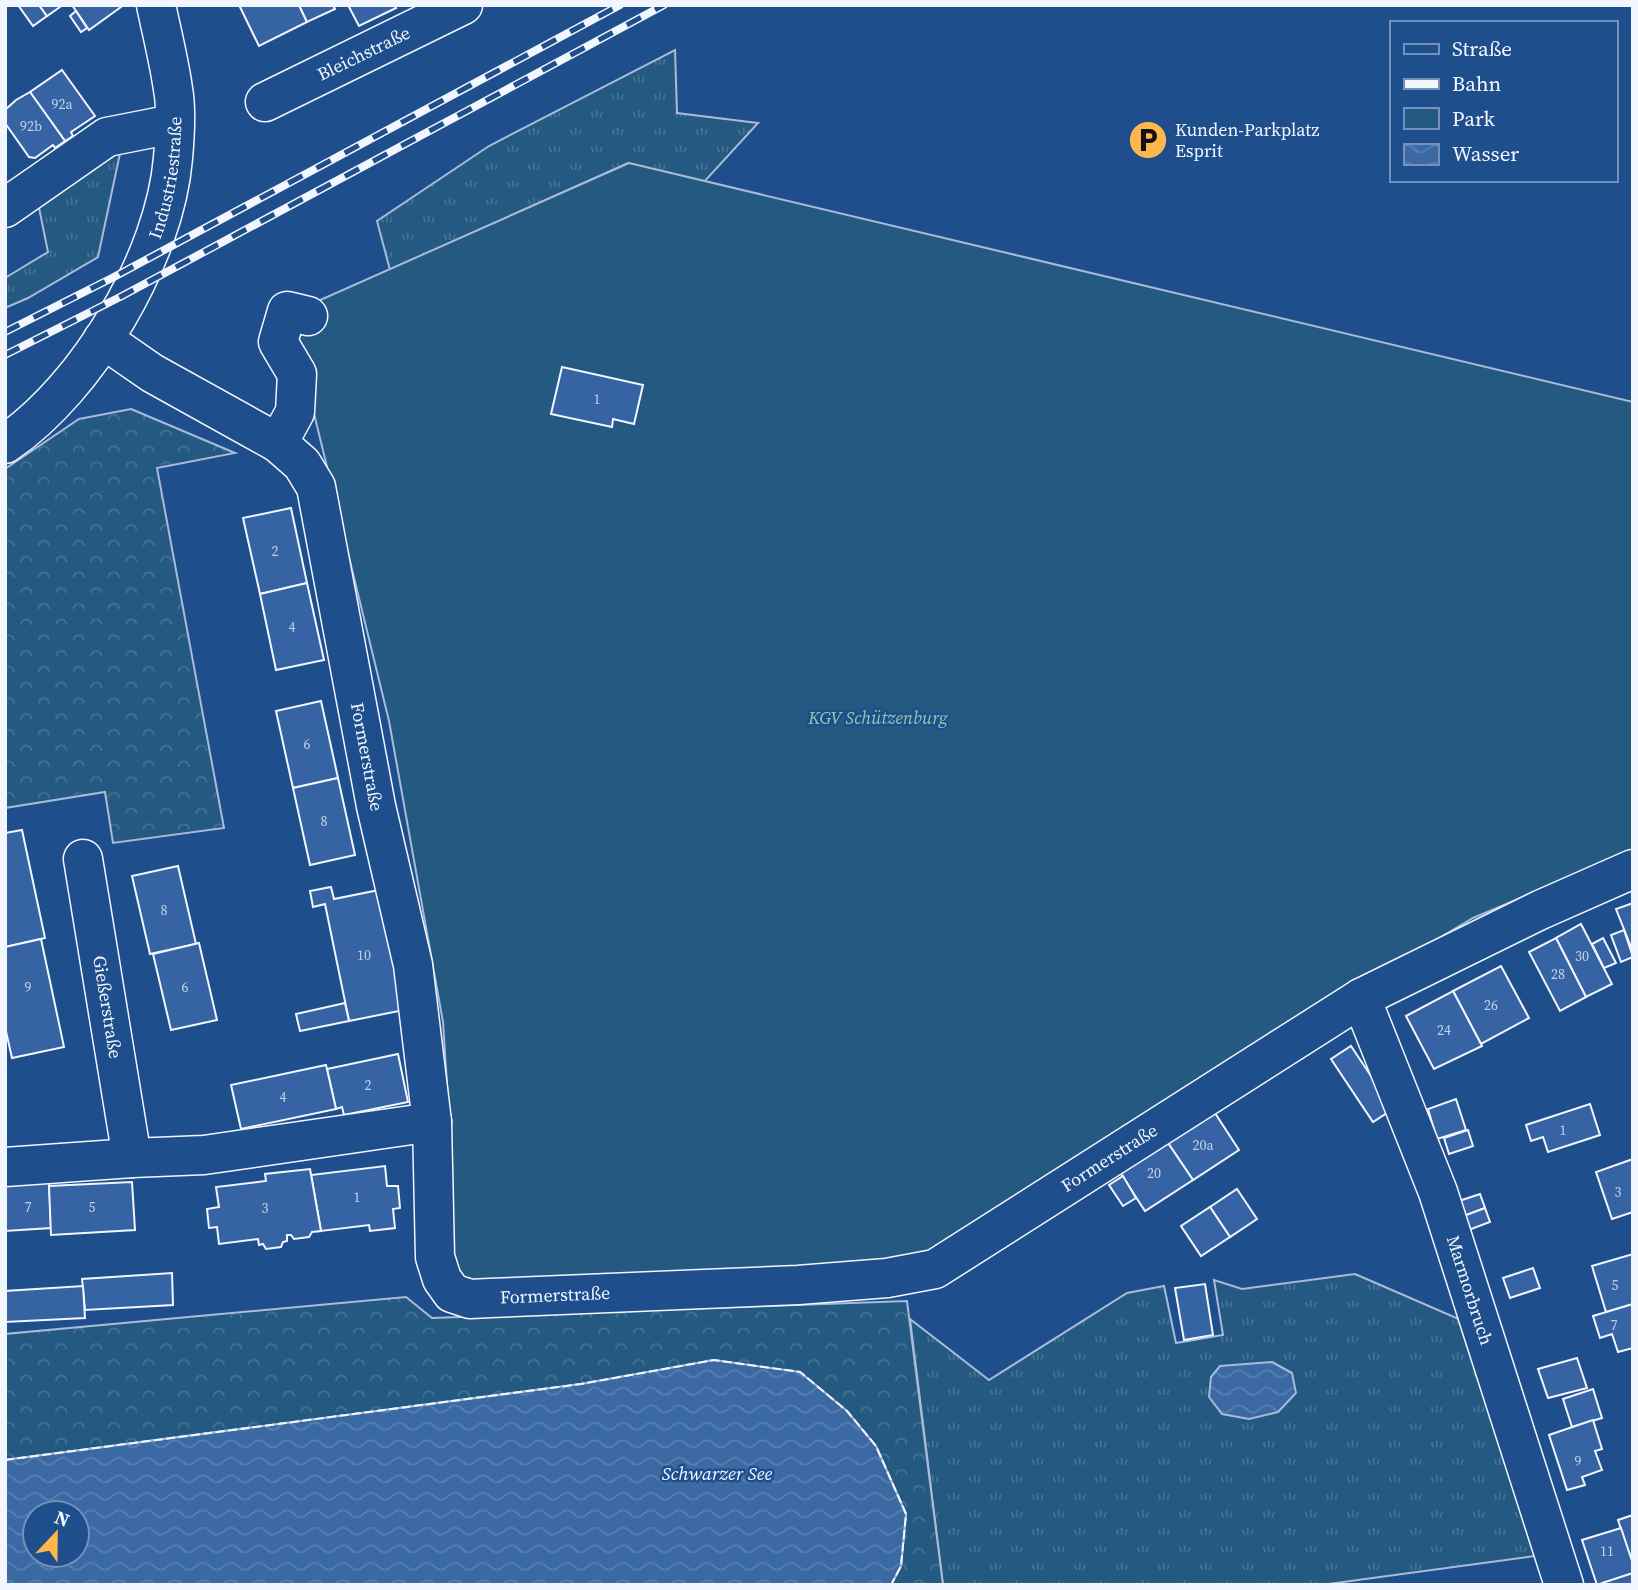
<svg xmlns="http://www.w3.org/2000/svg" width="1638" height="1590" viewBox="0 0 1638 1590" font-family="'Source Serif 4',serif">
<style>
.grass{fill:url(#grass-tufts);stroke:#a8bbd7;stroke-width:2}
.forest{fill:url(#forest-crowns);stroke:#a8bbd7;stroke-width:2}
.green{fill:#245a82;stroke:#a8bbd7;stroke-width:2}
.water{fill:url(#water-waves);stroke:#a8bbd7;stroke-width:2;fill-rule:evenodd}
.building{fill:#3563a3;stroke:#f2f6ff;stroke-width:2}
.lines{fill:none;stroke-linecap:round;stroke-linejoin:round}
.minor-casing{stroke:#f2f6ff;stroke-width:41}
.minor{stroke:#1f4e8c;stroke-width:38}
.rail-casing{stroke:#f2f6ff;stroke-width:8}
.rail{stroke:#1f4e8c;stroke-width:5;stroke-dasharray:16;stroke-linecap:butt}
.fence{stroke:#f2f6ff;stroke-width:2;stroke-dasharray:9 3.5;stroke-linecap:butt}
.labels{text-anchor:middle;stroke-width:5;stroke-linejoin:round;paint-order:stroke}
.number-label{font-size:14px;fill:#c3d1e8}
.street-label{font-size:18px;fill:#f2f6ff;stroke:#1f4e8c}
.poi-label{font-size:18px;fill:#f2f6ff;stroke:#1f4e8c;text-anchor:start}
.park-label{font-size:18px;font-style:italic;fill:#97c8a6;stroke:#1f4e8c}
.water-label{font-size:19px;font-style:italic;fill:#f2f6ff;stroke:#1f4e8c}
</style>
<defs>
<pattern id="grass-tufts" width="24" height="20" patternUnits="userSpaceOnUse" patternTransform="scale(1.75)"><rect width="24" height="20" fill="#245a82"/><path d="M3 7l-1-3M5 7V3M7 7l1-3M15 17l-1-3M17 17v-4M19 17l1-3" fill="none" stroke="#447295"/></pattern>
<pattern id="forest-crowns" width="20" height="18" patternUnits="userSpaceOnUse" patternTransform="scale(1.75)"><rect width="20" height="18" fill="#245a82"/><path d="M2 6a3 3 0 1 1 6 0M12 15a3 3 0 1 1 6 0" fill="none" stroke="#447295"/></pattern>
<pattern id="water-waves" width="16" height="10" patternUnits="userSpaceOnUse" patternTransform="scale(1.75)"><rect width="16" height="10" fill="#3b69a3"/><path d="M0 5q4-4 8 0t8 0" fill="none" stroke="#587fb1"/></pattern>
</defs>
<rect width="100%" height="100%" fill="#1f4e8c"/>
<g class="grass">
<path d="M675,50L677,113L758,123L704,182L628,163L390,270L377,221L489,146Z"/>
<path d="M122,144L98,257L28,298L5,308V278L48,252L38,203Z"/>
<path d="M1355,1274L1468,1323L1542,1555L1321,1585H943L910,1319L989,1380L1127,1293L1164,1286L1176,1343L1223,1335L1214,1280L1242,1289Z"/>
</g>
<g class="forest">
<path d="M131,409L235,453L157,468L224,828L113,843L105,792L5,808V469L79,419Z"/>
<path d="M406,1297L432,1318L907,1301L943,1585H891L901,1566L906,1514L876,1446L714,1360L581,1384L5,1460V1334Z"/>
</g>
<path class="green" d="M629,163L1633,402V850L1473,918L1244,1055L919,1257L804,1272L462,1281L445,1227L452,1161L443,1022L389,721L297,344L309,305Z"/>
<g class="water">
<path d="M714,1360L800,1372L847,1411L876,1446L906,1514L901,1566L891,1585H5V1460L581,1384ZM35,1513H77V1555H35Z"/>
<path d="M1272,1362L1292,1373L1296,1393L1278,1412L1249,1419L1222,1414L1209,1397L1211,1377L1220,1366Z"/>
</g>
<g class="building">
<path d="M18,5H39L47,16L33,26Z"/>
<path d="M39,5H59L60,7L47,16Z"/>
<path d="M72,5H120L121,7L89,30Z"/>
<path d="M243,5H299L307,22L259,46L240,7Z"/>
<path d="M299,5H333L335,9L307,22Z"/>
<path d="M348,5H394L396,8L359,26Z"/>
<path d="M76,11L87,28L81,32L70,16Z"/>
<path d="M62,70L95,116L71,132L73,136L65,141L30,92Z"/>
<path d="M30,92L65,141L55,148L53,145L35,158L29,157L5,123L6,109L16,100Z"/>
<path d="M562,367L643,385L634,424L613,419L612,427L551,414Z"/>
<path d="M291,508L307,583L260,594L243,518Z"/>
<path d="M307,583L324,660L276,670L260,594Z"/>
<path d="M321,701L338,778L293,788L276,711Z"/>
<path d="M338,778L355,855L310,865L293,788Z"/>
<path d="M22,830L45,938L5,947V833Z"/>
<path d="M178,866L196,944L150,954L132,876Z"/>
<path d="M331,887L334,899L379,890L404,1010L349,1021L325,904L313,907L310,891Z"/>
<path d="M1633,903V952L1616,909Z"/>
<path d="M1581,924L1612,984L1586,997L1556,938Z"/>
<path d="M1624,930L1633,957L1621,962L1611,935Z"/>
<path d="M1556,938L1586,997L1560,1011L1529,952Z"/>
<path d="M1603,938L1616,963L1604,968L1592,944Z"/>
<path d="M41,939L64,1047L12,1058L5,1027V947Z"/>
<path d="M199,943L217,1020L171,1030L153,954Z"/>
<path d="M1501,966L1529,1018L1481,1044L1453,991Z"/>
<path d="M1453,991L1482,1046L1434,1069L1406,1016Z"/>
<path d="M345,1003L349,1021L300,1031L296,1014Z"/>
<path d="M1351,1046L1393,1109L1373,1122L1331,1059Z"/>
<path d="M398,1054L408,1102L344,1115L342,1107L336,1109L327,1069Z"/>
<path d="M326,1065L336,1109L241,1129L231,1085Z"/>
<path d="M1456,1099L1466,1130L1437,1139L1428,1109Z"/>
<path d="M1590,1104L1600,1135L1548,1152L1543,1137L1531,1141L1526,1125Z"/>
<path d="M1213,1110L1239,1150L1193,1180L1166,1140Z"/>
<path d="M1468,1130L1473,1146L1449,1154L1444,1138Z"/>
<path d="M1166,1140L1193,1180L1145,1211L1119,1171Z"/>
<path d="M1633,1159V1212L1612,1219L1596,1172Z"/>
<path d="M385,1166L387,1186H398L400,1208L393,1209L395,1228L370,1231L369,1225L321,1231L311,1175Z"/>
<path d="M310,1169L321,1231L312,1232L309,1237L294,1239L291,1235H287V1241L283,1242L281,1247L266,1249L263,1244L259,1245L258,1239L219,1244L217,1227L209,1228L207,1209L219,1207L216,1187L266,1181L265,1174Z"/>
<path d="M1123,1176L1136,1198L1123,1206L1109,1185Z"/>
<path d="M49,1181L51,1228L5,1231V1183Z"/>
<path d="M132,1182L135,1230L51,1235L49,1186Z"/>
<path d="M1237,1189L1257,1219L1230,1237L1210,1207Z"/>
<path d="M1480,1194L1485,1208L1461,1217L1456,1202Z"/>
<path d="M1210,1207L1230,1237L1201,1256L1181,1226Z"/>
<path d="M1485,1208L1490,1222L1466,1231L1461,1217Z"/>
<path d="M1633,1254V1304L1606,1312L1592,1266Z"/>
<path d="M1533,1268L1540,1288L1510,1298L1503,1278Z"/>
<path d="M172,1273L173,1305L85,1310L82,1279Z"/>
<path d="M1205,1284L1213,1335L1184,1340L1175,1288Z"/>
<path d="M83,1286L85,1318L5,1322V1291Z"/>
<path d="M1633,1304V1348L1618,1352L1612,1334L1600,1338L1593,1316Z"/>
<path d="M1577,1358L1587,1388L1548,1398L1538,1369Z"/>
<path d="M1593,1389L1602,1418L1572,1427L1563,1399Z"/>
<path d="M1593,1420L1602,1449L1595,1451L1602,1470L1582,1477L1585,1485L1567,1490L1549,1435Z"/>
<path d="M1633,1515V1563H1632L1618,1520Z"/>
<path d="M1621,1528L1633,1564V1573L1597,1585L1582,1540Z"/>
<path d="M1633,1573V1585H1601L1602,1583Z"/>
</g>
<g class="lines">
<g class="minor-casing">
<g id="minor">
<path id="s1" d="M265,102L463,5"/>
<path d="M5,208L107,137L173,124"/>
<path id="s2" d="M103,339L152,373L278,443L302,464L316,487L376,806L413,965L432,1122L435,1257L442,1279L452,1293L470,1299L490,1298L798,1285L887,1278L935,1269L1361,998L1540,910L1633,869"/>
<path d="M278,443L295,412L297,374L278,342L287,311L308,316"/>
<path id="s3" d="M5,444C88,388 165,257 173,158C175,136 177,110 173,89C169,61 162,33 156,5"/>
<path id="s4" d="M83,859L132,1158L204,1155L432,1122"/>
<path id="s5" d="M1361,998L1438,1192L1564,1585"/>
<path d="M5,1167L132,1158"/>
</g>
</g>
<use href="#minor" class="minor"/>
<g class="rail-casing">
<g id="rail">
<path d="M5,332L112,278L620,5"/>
<path d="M5,355L122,296L664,5"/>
</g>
</g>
<use href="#rail" class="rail"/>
<path class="fence" d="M5,1460L581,1384L714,1360L800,1372L847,1411L876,1446L906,1514L901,1566L891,1585"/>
</g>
<defs>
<g id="parking-disc" transform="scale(2.0125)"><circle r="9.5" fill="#ffb74d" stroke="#1f4e8c"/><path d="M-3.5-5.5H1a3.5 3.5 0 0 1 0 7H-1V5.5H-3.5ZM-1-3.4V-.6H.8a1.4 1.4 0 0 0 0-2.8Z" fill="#111"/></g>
</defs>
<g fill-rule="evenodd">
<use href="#parking-disc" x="1148" y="140"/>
</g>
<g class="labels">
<g class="number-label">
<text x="62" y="109">92a</text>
<text x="31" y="131">92b</text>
<text x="597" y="404">1</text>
<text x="275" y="556">2</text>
<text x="292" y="632">4</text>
<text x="307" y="749">6</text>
<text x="324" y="826">8</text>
<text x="164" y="915">8</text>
<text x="364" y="960">10</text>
<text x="1582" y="961">30</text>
<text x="1558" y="979">28</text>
<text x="28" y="992">9</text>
<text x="185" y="992">6</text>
<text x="1491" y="1010">26</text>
<text x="1444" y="1035">24</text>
<text x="368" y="1090">2</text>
<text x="283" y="1102">4</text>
<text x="1563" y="1135">1</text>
<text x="1203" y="1150">20a</text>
<text x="1154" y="1178">20</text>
<text x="1618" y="1197">3</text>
<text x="357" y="1202">1</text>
<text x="28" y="1212">7</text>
<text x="92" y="1212">5</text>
<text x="265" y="1213">3</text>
<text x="1615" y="1290">5</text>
<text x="1614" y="1330">7</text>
<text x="1578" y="1466">9</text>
<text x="1607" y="1556">11</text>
</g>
<g class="street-label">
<text dy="6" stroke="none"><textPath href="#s1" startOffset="110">Bleichstraße</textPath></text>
<text dy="6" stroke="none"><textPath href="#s3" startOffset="320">Industriestraße</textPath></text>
<text dy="6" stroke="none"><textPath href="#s2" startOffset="537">Formerstraße</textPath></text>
<text dy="6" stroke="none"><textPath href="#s4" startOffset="150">Gießerstraße</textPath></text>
<text dy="6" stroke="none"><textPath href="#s2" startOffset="1776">Formerstraße</textPath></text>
<text dy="6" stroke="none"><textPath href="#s5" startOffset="312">Marmorbruch</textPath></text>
<text dy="6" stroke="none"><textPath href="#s2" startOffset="1188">Formerstraße</textPath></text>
</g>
<g class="poi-label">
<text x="1175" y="136">Kunden-Parkplatz<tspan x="1175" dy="21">Esprit</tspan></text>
</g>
<g class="park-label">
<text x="878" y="724">KGV Schützenburg</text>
</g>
<g class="water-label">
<text x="717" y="1480">Schwarzer See</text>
</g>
</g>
<rect width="1638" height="1590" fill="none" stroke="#f2f6ff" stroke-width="14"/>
<rect x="1390" y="21" width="228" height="161" fill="#1f4e8c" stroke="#7391ba" stroke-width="2"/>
<rect x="1404" y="44" width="35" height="10" fill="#1f4e8c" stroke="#7391ba" stroke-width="2"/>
<text x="1452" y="56" font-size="21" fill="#f2f6ff">Straße</text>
<rect x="1404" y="79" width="35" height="10" fill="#f2f6ff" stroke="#7391ba" stroke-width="2"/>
<text x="1452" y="91" font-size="21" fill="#f2f6ff">Bahn</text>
<rect x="1404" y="108" width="35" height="21" fill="#245a82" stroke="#7391ba" stroke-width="2"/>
<text x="1452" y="126" font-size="21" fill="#f2f6ff">Park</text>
<rect x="1404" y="144" width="35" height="21" fill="url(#water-waves)" stroke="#7391ba" stroke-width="2"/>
<text x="1452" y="161" font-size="21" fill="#f2f6ff">Wasser</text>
<g transform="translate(56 1534) rotate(22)"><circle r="33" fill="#1f4e8c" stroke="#7391ba" stroke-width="2"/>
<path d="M0-5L12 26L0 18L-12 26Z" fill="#ffb74d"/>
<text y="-10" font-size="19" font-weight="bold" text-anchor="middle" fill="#f2f6ff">N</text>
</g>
</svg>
